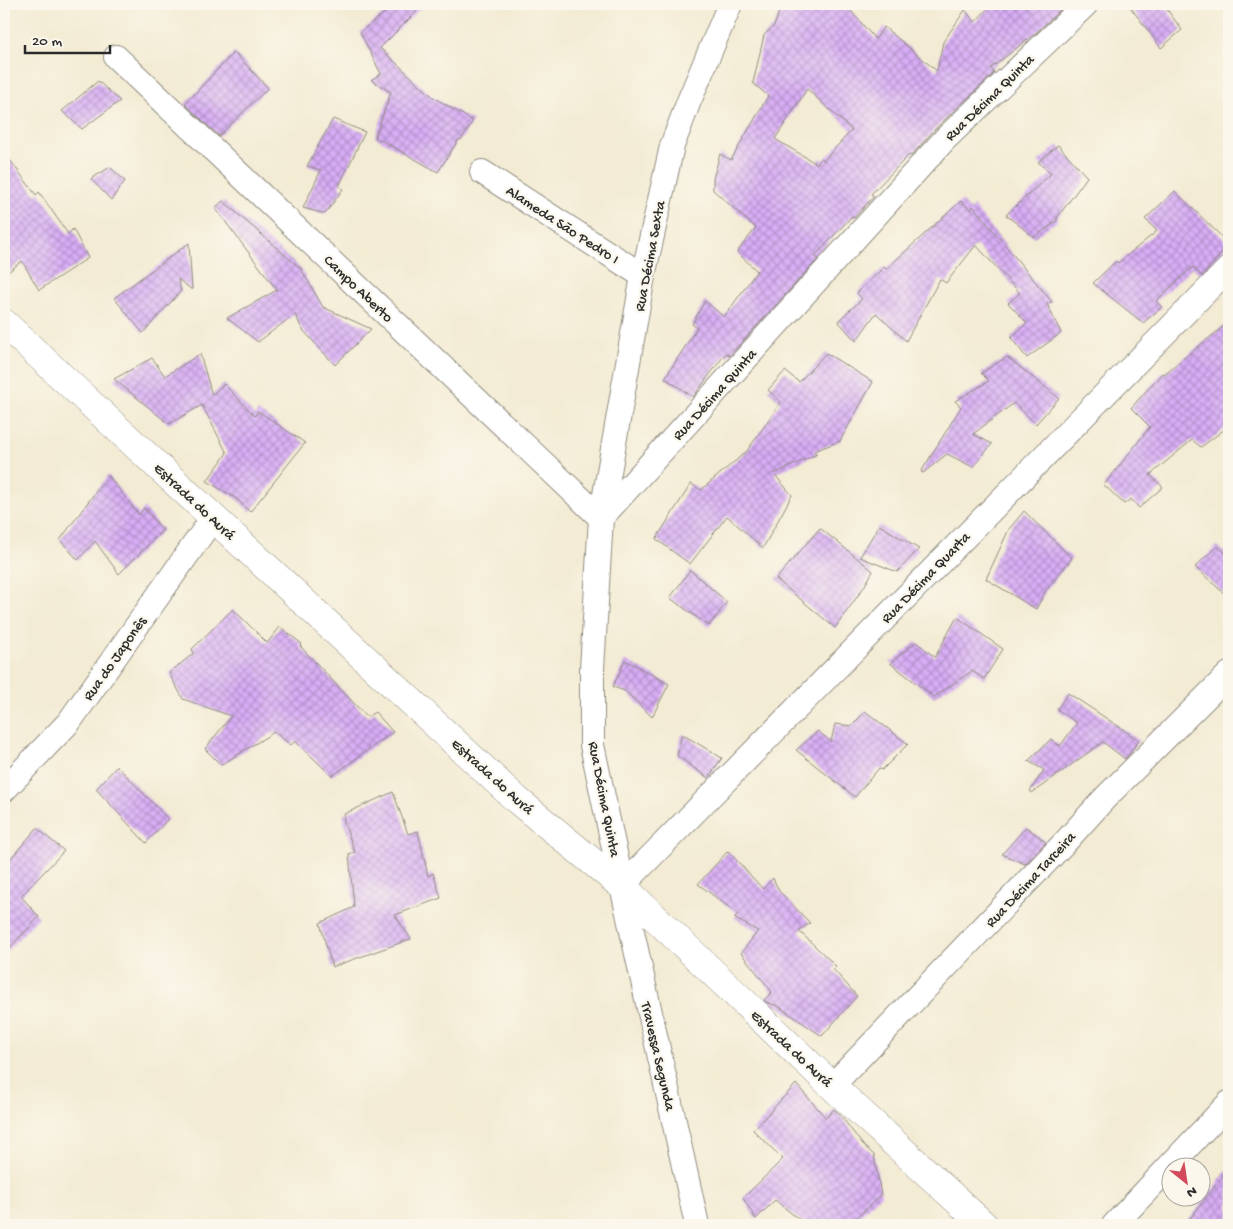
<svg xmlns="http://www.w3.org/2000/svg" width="1233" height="1229" viewBox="0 0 1233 1229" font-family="'Gochi Hand',sans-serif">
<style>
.building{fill:url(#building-cross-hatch);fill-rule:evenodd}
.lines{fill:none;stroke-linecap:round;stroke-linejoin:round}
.minor-casing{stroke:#8f8b7f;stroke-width:26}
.tertiary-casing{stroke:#8f8b7f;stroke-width:29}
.minor{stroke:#fff;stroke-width:24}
.tertiary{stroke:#fff;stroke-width:28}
.labels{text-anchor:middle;stroke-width:4.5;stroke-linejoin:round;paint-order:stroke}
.street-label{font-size:15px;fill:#2b2b2b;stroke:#fbf7ec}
</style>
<defs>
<pattern id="building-cross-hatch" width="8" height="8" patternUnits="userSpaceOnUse" patternTransform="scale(1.25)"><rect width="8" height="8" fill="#d8adf5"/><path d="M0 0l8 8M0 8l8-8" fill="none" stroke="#af8dc7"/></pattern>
</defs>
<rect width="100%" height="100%" fill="#fbf7ec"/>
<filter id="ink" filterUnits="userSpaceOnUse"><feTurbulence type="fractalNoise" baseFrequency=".02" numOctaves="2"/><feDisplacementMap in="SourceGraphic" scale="10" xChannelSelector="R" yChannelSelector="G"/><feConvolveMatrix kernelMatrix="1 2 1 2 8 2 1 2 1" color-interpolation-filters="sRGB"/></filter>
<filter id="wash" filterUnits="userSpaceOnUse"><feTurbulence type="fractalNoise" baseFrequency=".0096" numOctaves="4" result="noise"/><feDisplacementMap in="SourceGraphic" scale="20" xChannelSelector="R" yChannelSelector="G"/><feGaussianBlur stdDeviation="1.12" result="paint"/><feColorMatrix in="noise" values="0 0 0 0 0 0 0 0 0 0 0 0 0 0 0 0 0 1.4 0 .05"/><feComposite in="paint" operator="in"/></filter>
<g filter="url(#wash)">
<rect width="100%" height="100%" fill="#f3ebd3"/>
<g id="blocks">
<g class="building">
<path d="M396,4H424L380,48L433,97L473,121L461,140L459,139L438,172L375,137L391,92L371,80L381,74L360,32Z"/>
<path d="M782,4H845L875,39L884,27L937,71L943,42L965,10L975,22L992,4H1066L1036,33L991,68L994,73L935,129L911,156L909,155L871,194L874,196L854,218L852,216L815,256L818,259L729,356L726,353L693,397L665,378L697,328L692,324L705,301L724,317L757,271L737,252L756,228L713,190V179L720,154L731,160L768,96L753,83L764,35L774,26ZM807,89L852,130L824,160L821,158L817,164L775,139Z"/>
<path d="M1128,4H1163L1182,30L1161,48Z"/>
<path d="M234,52L268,88L219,136L185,104Z"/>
<path d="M98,81L120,101L82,129L62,111Z"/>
<path d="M333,119L365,132L339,186L343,189L325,214L303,208L321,170L307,166Z"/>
<path d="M1058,145L1087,177L1057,218V221L1034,237L1006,215L1051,174L1038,162Z"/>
<path d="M4,152L36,195L39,192L68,234L73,229L88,258L39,290L22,261L4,275Z"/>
<path d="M110,167L125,181L111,200L91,179Z"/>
<path d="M1175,191L1229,244L1202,276L1193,267L1156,301L1162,307L1143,323L1093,283L1116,261L1118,263L1157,231L1145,219Z"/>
<path d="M223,201L301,269L323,307L371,329L335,365L302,329L295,314L258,342L227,318L277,290L215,208Z"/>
<path d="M961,201L971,210L973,206L1052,302L1047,304L1061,333L1027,358L1011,338L1027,323L1008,303L1020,293L976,245L946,283L940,279L906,341L876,313L856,341L838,321L862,299L857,293L884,267L886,269Z"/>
<path d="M189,243L192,290L178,279L181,291L143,333L114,298Z"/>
<path d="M1229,322V426L1201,447L1192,440L1150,475L1163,487L1139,508L1131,499L1124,504L1104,485L1150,427L1131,408L1162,373L1164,374Z"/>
<path d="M826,353L873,382L840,441L814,451L817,454L774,474L792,495L763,548L727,516L690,564L656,539L691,484L701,490L747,451L781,402L768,390L785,371L799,382Z"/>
<path d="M200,354L212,395L224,384L255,416L258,411L305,443L250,512L237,499L207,481L227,453L202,405L169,424L114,379L152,358L165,376Z"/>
<path d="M1007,357L1059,398L1036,424L1014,403L973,434L992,444L973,467L947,454L923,473L921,472L961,407L955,401L989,381L981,373Z"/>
<path d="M108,475L139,515L144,508L163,530L119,574L95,541L78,560L60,540Z"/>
<path d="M1024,511L1072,558L1045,592L1036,609L986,579L1009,529Z"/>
<path d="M879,525L919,549L897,572L860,557Z"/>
<path d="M820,528L873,571L864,587L835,628L776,579Z"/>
<path d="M1217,546L1229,556V598L1195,567Z"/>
<path d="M690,570L727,602L709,626L670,598Z"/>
<path d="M233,609L267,643L280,627L302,644L300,646L367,717L375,712L393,732L332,776L295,741L291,745L274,732L221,765L205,749L231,716L183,699L169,673L194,653L192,649Z"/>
<path d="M957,617L1003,649L984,679L972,671L934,697L890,663L916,642L935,657Z"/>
<path d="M625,660L669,684L652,717L625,691L613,687Z"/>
<path d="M1068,693L1139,740L1130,753L1125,759L1103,742L1032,793L1030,791L1044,770L1028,761L1051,739L1060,746L1077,723L1057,709Z"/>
<path d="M865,711L908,744L882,770L879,768L855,797L796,750L818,731L831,742L835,724L852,726Z"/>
<path d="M682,734L722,758L708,778L677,756Z"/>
<path d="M117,766L168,819L146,843L96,789Z"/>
<path d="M393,792L408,834L418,831L428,876L433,873L441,898L395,915L411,939L332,967L320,923L354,907L349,854L355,852L344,823V814Z"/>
<path d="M1026,827L1046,842L1025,864L1002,854Z"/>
<path d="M37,828L64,851L21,896L39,917L4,954V866Z"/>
<path d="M728,851L763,889L773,878L779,891L810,923L799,931L836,966L833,969L857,996L822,1036L778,1006L766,1002L764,1000L772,992L741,953L758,931L734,918L738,914L698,884Z"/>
<path d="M796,1084L826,1118L834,1109L841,1116L862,1144L874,1155L881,1195L849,1225H806L775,1200L756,1219L743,1198L783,1159L753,1130Z"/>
<path d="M1229,1168V1225H1185Z"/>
</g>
</g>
</g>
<g filter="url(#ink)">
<use href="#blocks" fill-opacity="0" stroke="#8f8b7f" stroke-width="1"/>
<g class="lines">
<g class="minor-casing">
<g id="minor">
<path d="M116,57L601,518"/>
<path d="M482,172L643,276"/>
<path d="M601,518L945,139L1086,4"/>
<path d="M4,790L69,722L213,518"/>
<path d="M622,886L1229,268"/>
<path d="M832,1086L1067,840L1104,799L1229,674"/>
<path d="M697,1225L622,886L592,745V669L601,518L643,276L672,146L689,101L730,4"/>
<path d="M1114,1225L1229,1103"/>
</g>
</g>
<g class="tertiary-casing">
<path id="tertiary" d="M4,323L517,800L622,886L832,1086L984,1225"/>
</g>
<use href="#minor" class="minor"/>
<use href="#tertiary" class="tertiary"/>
</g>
</g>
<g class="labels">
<g class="street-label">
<text transform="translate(989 97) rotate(-44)" y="5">Rua Décima Quinta</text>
<text transform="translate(563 224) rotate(33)" y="5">Alameda São Pedro I</text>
<text transform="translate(649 256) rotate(-79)" y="5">Rua Décima Sexta</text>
<text transform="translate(359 288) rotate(44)" y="5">Campo Aberto</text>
<text transform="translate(714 394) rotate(-48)" y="5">Rua Décima Quinta</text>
<text transform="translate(195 501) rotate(43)" y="5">Estrada do Aurá</text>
<text transform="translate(925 577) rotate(-46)" y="5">Rua Décima Quarta</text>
<text transform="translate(114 658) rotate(-55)" y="5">Rua do Japonês</text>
<text transform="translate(493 776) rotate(42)" y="5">Estrada do Aurá</text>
<text transform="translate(605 799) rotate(79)" y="5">Rua Décima Quinta</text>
<text transform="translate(1030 879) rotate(-47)" y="5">Rua Décima Tarceira</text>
<text transform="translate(792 1048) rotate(43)" y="5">Estrada do Aurá</text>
<text transform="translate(659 1056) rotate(77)" y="5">Travessa Segunda</text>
</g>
</g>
<rect width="1233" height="1229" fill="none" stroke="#fbf7ec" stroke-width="20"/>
<g transform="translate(1186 1182) rotate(150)"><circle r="24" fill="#fbf7ec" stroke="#a8a59f"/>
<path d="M0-4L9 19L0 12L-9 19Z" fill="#d1495b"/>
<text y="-8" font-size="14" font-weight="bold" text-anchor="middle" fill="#2b2b2b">N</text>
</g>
<path d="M25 45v8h85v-8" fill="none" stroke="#2b2b2b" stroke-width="2.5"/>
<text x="32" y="45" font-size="15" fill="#2b2b2b" stroke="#fbf7ec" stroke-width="4" paint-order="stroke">20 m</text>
</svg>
